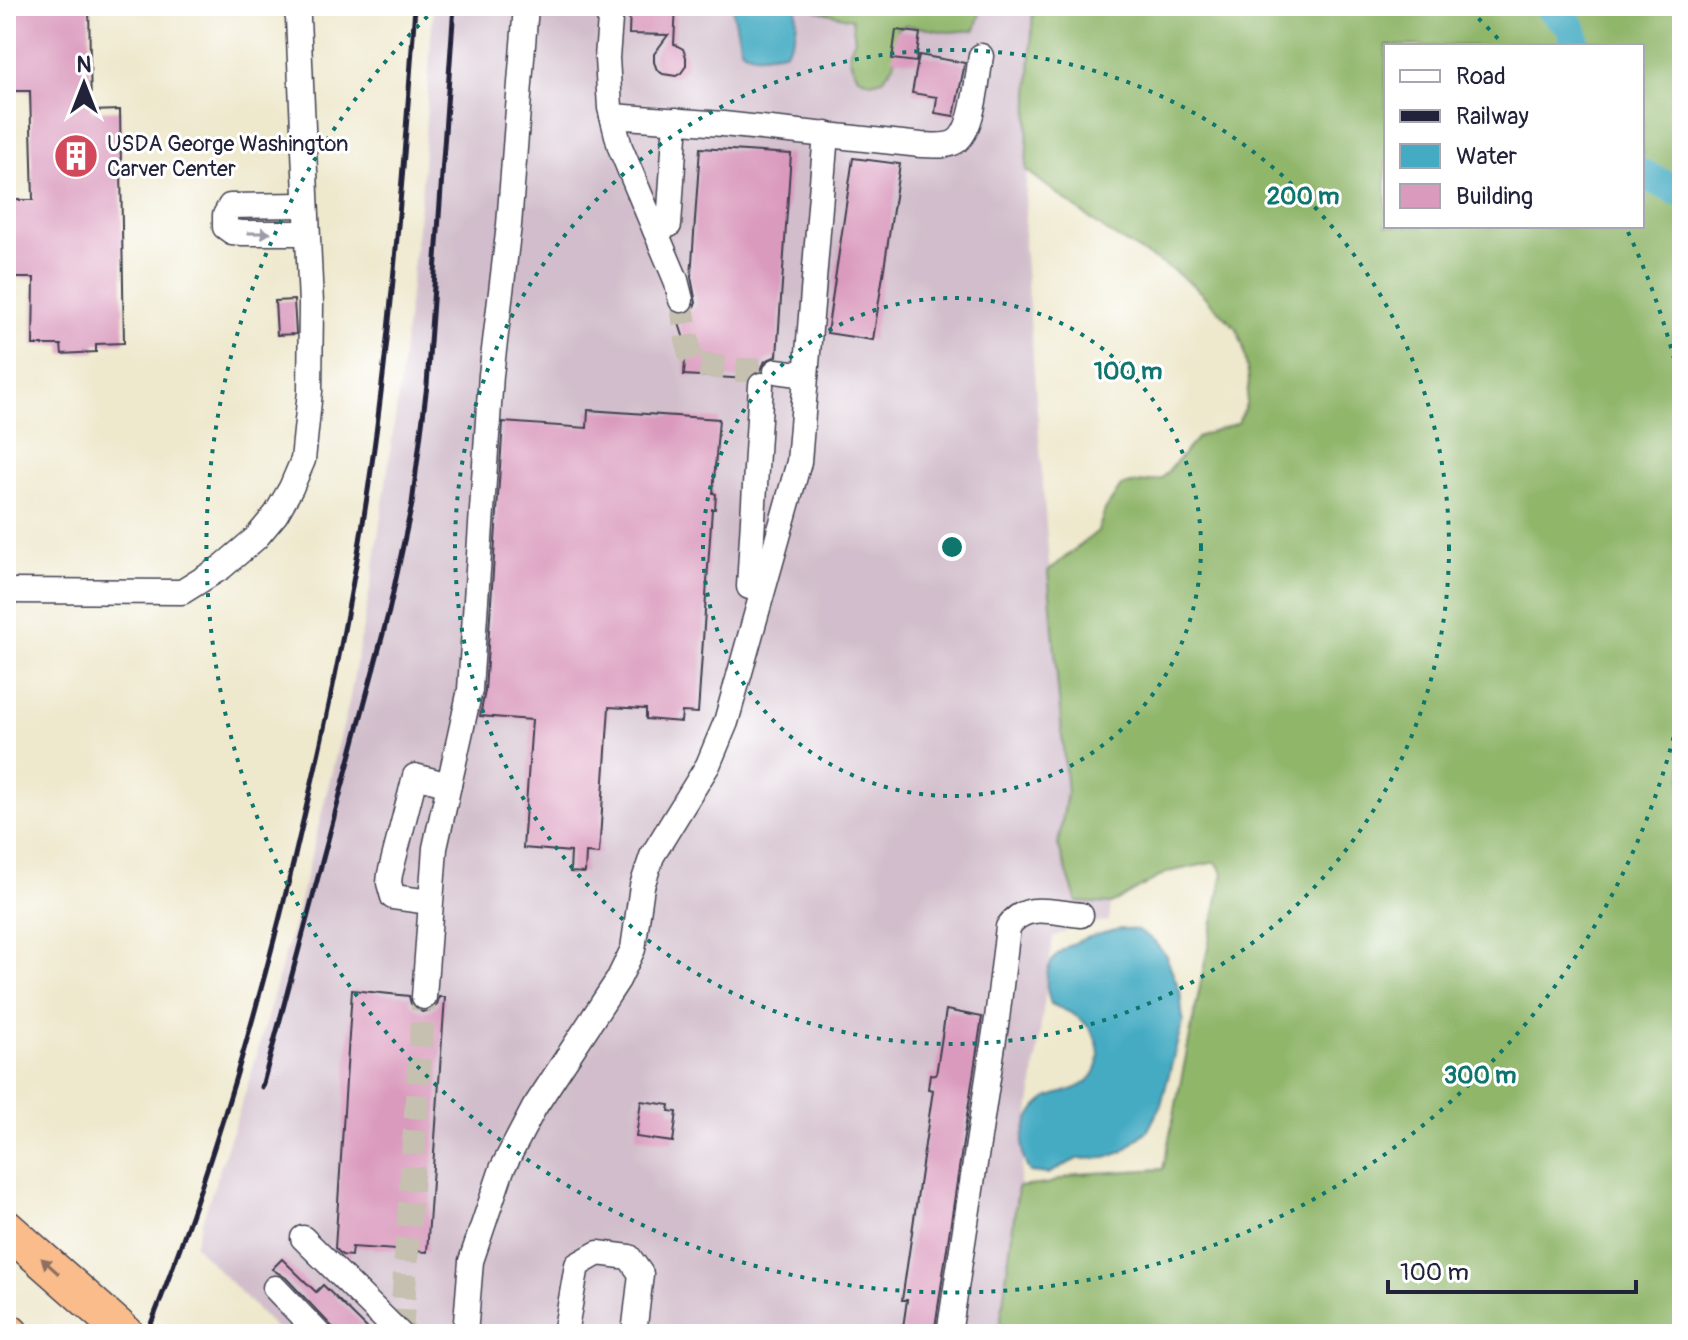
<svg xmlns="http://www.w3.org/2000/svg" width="1688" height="1340" viewBox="0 0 1688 1340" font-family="Pangolin,sans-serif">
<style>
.industrial{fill:#d1bdcb}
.forest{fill:#90b66a;stroke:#596c52;stroke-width:2;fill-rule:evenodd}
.water{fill:#44abc3;stroke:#33667f;stroke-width:2}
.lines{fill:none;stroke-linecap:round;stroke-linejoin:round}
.river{stroke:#44abc3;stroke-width:30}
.building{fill:#da9abd}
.minor-tunnel{stroke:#c5c0af;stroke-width:24;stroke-dasharray:24 12;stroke-linecap:butt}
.minor-casing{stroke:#414051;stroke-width:27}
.highway-casing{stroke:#414051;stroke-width:39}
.minor{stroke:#fff;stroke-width:24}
.highway{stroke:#f9bc8a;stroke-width:36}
.rail{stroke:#22223b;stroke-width:5}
.oneway{fill:#9c9ca7}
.oneway2{fill:#8e6f62}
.ring{fill:none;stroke:#0f766e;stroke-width:4;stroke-dasharray:4 8}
.labels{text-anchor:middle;stroke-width:6;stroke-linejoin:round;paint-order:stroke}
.poi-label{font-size:22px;fill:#22223b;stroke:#fff;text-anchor:start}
.centre{fill:#0f766e;stroke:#fff;stroke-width:4}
.ring-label{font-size:24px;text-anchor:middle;font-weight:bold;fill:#0f766e;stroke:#fff;stroke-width:6;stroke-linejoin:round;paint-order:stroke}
</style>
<rect width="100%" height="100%" fill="#fff"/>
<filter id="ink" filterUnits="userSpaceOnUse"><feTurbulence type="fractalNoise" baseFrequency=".0125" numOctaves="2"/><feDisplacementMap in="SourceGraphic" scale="16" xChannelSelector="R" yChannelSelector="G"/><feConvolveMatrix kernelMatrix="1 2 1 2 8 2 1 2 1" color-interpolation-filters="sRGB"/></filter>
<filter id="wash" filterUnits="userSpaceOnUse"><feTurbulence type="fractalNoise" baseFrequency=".006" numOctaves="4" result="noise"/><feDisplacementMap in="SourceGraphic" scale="32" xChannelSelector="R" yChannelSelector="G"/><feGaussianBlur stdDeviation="1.8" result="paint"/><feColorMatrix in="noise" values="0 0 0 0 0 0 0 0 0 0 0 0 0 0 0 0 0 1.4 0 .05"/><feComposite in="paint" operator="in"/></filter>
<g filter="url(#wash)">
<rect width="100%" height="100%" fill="#eee8cc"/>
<path class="industrial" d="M433,6H1033L1024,243L1067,793L1058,845L1077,901L1111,904L1109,921L1077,926L1053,937L999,1334H281L194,1245L247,1087L298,909L349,702L373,572L399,390L421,196Z"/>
<g class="forest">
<path d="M813,6H982L975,30L948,32L906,25L898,28L894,64L883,79L871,82L858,77C850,62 845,55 855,40L852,19L815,10Z"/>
<path d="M1033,6H1682V1334H999L1018,1187L1047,1184L1077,1174L1163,1169L1223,873L1216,862L1168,872L1111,904L1077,902L1058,845L1067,793L1048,571L1098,531L1105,510L1121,486L1161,479L1199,436L1238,423L1246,404L1249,380L1243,346L1236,328L1194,286L1171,269L1106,231L1026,170ZM1386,46H1642V226H1386Z"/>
</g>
<g class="water">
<path d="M732,6H796C798,23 797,39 784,52C769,54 751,60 741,48Z"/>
<path d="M1119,929L1138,930L1153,940L1166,956L1180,991L1183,1021L1161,1105L1148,1130L1122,1152L1106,1158L1077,1159L1048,1174L1030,1172C1015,1151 1024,1114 1046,1099C1058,1092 1075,1092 1087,1082C1107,1065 1100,1034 1079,1018C1071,1012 1060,1008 1051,1004C1032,950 1078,939 1119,929Z"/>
</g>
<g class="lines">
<g class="river">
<path d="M1549,6C1563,22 1574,21 1575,46"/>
<path d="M1642,174L1682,193"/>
</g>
</g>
<g id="blocks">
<g class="building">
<path d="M6,6H89L91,111L120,110L124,343L96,344V352L62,354L61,345H33L34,278H11L12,200H33L30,91H6Z"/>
<path d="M630,6H676L674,44L683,49L686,57V66L681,73L676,76L663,74L657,70L654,62V54L668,35L629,34Z"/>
<path d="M896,30L920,33L916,62L892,59Z"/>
<path d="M919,55L965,63L954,116L935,113L937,97L912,93Z"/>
<path d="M700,148L791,154L777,356L765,361L761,370L754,372L748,379L684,375L686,345L676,314H685L692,310L696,303L691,277Z"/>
<path d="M853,158L900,164L873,340L827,333Z"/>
<path d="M294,300L296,334L277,335L275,301Z"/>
<path d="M588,410L719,419L713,493L716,494L715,509H712L698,713L682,712L681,722L646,719V709L609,707L599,854L586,853L585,873L570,872L571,852L523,848L532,720L480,716L485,691L503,422L587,428Z"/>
<path d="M352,990L409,996L411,1004L422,1012L431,1010L437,1005L439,997H445L427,1252L352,1247L351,1256L342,1255L335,1248Z"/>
<path d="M946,1010L982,1017L934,1334H902L907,1300H902L933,1090L928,1089L930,1074L936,1075Z"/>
<path d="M641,1101L670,1105L669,1111L677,1112L673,1142L636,1137Z"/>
<path d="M282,1259L316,1292L323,1285L373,1334H339L286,1278L272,1269Z"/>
</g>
</g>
</g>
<g filter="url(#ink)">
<use href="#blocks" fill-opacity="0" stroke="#414051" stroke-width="2"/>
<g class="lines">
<g class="minor-tunnel">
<path d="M681,300L689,351L694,364L739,370L776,371"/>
<path d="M401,1334L424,997"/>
</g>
<g class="minor-casing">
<g id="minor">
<path d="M611,6L607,58L610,108L620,147L676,280L681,300"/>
<path d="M612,116L723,124L921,145C931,145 944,147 953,143C974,135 977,77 981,56"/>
<path d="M306,205L230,206L225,215V227L232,232L242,233H307"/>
<path d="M655,230L669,225L676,120"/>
<path d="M776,371L806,375"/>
<path d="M760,589L749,587L761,385"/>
<path d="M6,591L182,592L222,567L256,538L276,514L291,488L303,460L310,391L311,304L298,18L295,6"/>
<path d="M430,902L393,897L389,883L390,874L415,776L449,785"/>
<path d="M424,997L435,848L470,690L491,375L509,225L526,6"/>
<path d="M303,1238L400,1334"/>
<path d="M275,1288L319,1334"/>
<path d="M465,1334L471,1261L502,1169L534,1108L618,980L633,949L642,886L652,856L708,765L726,722L799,462L826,134"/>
<path d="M565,1334L577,1265L598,1253L629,1257L641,1274L634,1334"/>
<path d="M949,1334L997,1019L1008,927C1026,901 1052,913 1081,915"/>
</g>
</g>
<g class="highway-casing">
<g id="highway">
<path d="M6,1228L126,1334"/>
<path d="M6,1330L11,1334"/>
</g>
</g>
<use href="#minor" class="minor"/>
<use href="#highway" class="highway"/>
<g class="rail">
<path d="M262,1087L389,611L412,504L427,385L454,6"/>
<path d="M147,1334C216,1162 266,985 307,804C338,671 364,537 380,401C396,270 406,138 415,6"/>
</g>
</g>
<defs><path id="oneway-solid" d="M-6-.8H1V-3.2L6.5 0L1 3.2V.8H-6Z" transform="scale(2)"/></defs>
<use class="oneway" href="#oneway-solid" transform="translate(259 233)"/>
<use class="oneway2" href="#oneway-solid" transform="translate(50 1266) rotate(-138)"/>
</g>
<g class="ring">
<circle cx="952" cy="547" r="249"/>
<circle cx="952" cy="547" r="497"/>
<path d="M1682 702A746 746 0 1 1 434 10M1470 10A746 746 0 0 1 1502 43M1628 232A746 746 0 0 1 1682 392"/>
</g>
<defs>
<g id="building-disc" transform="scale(2.3)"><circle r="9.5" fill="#d1495b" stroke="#fff"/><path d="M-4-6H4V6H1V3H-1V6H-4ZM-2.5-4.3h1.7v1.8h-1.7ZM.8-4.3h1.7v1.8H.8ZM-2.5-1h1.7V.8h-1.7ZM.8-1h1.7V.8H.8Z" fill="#fff"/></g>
</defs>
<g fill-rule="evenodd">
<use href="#building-disc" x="76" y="156"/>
</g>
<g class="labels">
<g class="poi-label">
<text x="107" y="151">USDA George Washington<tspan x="107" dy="25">Carver Center</tspan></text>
</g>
</g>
<circle cx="952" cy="547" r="12" class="centre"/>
<g class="ring-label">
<text x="1303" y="204">200 m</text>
<text x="1128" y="379">100 m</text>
<text x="1480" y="1083">300 m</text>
</g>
<rect width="1688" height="1340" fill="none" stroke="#fff" stroke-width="32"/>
<rect x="1384" y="44" width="260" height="184" fill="#ffffff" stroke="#a7a7b1" stroke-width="2"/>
<rect x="1400" y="70" width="40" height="12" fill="#ffffff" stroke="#a7a7b1" stroke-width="2"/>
<text x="1456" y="84" font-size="24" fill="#22223b">Road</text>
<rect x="1400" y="110" width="40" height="12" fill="#22223b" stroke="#a7a7b1" stroke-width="2"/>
<text x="1456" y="124" font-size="24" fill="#22223b">Railway</text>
<rect x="1400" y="144" width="40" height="24" fill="#44abc3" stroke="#a7a7b1" stroke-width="2"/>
<text x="1456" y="164" font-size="24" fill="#22223b">Water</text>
<rect x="1400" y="184" width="40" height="24" fill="#da9abd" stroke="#a7a7b1" stroke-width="2"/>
<text x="1456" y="204" font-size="24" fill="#22223b">Building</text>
<g transform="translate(84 84)" stroke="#ffffff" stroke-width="6" paint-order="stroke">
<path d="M0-6L14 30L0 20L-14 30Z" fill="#22223b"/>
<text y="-12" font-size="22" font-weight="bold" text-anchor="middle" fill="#22223b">N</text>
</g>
<path d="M1388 1280v12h248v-12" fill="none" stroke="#22223b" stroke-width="4"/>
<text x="1400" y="1280" font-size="24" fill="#22223b" stroke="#ffffff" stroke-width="6" paint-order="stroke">100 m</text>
</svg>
